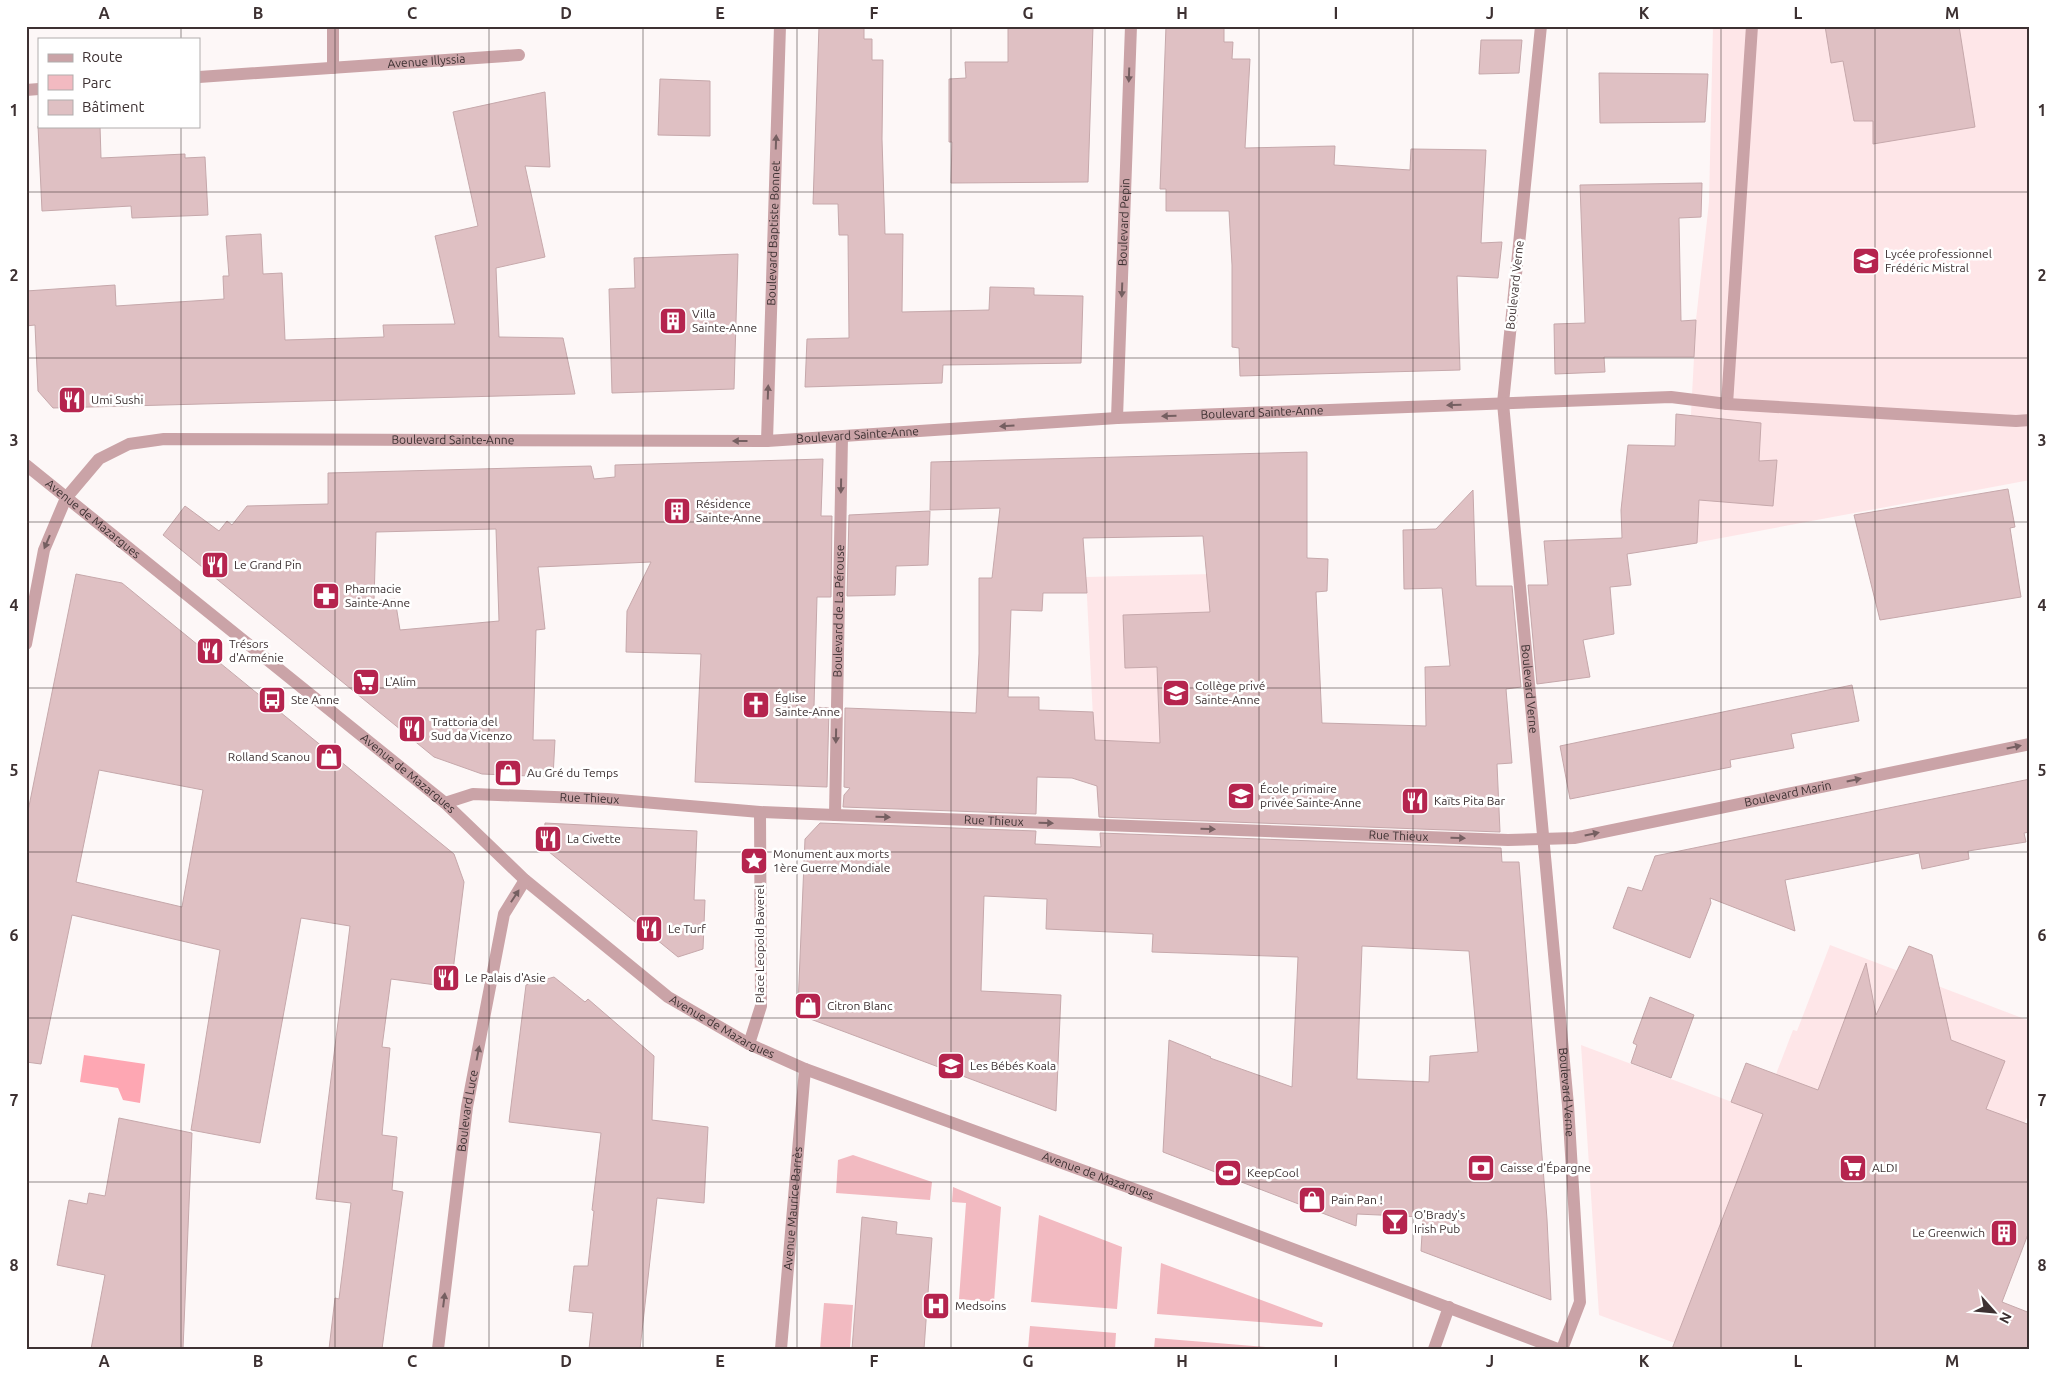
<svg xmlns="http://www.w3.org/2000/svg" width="2056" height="1375" viewBox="0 0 2056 1375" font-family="Ubuntu,sans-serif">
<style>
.built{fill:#fee6e8}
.green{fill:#f2bac1}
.water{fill:#fea7b3}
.building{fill:#dfc0c3;stroke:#c6a8ab;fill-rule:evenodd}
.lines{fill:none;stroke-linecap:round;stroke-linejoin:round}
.minor{stroke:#caa3a7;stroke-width:12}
.oneway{fill:#755f61}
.grid{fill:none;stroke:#3d3132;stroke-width:1;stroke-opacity:0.55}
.labels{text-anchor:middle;stroke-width:5;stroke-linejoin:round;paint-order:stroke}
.street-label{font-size:12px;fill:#3d3132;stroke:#fff}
.poi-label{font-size:12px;fill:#3d3132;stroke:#fff;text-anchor:start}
.neatline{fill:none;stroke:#3d3132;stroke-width:2}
.grid-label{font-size:16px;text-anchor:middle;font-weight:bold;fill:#3d3132}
</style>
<rect width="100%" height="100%" fill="#fdf7f7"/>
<g class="built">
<path d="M1713,26H2030V480L1684,545L1696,320L1709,202Z"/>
<path d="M1253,573L1264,804L1097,798L1086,577Z"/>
<path d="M1830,945L2030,1021V1110L1978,1238L1691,1349L1599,1315L1581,1045L1761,1113L1793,1030L1797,1031Z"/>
</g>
<g class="green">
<path d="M853,1155L932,1182L930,1200L836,1193L838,1160Z"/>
<path d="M953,1187L1001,1207L994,1302L959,1299L966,1203L952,1202Z"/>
<path d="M1039,1215L1122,1247L1117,1309L1031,1302Z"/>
<path d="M1161,1263L1323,1323L1322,1327L1157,1314Z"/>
<path d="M824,1303L853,1305L850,1349H820Z"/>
<path d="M1030,1326L1116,1333L1115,1349H1028Z"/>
<path d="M1155,1338L1292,1349H1154Z"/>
</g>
<path class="water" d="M84,1055L145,1064L140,1103L123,1100L118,1088L80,1082Z"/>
<g class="building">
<path d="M819,26H864V39H872V60H883L882,139L885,234H903L902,312L989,310L990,287L1034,288V295L1083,296L1081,363L943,365L942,383L805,387L807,339L849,338L848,235H839L838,204H813Z"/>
<path d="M1008,26H1093L1088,182L951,183L952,142H949V79L966,78L965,62H1008Z"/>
<path d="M1166,26H1224V42H1233L1232,59H1250L1245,148L1335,146L1334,165L1410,170L1411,149L1486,150L1481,243L1502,242L1498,278L1457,276L1460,370L1240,376L1239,348L1232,347V265L1229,211H1166V189H1160Z"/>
<path d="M1825,26H1959L1975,127L1873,144V121H1854L1843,61L1831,63Z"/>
<path d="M1481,40H1522L1519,73L1479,74Z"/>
<path d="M1599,73L1708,74L1705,122L1600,123Z"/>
<path d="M660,79L710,81V136L658,135Z"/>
<path d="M545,92L550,167L525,166L545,257L496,268L499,337L563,338L575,394L53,408L38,391L35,325L26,326V291L115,285L116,306L224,299L223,276H229L226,236L261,234L263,274L282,273L285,340L384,337L383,325L455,324L435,236L478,226L453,112Z"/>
<path d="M38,126H100L101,158L185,154V158L205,157L208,215L132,218L131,206L42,211Z"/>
<path d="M1702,183L1701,217L1679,218L1681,321L1696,320L1694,357H1604L1605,372L1555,374L1554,324L1585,323L1580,185Z"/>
<path d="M738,254L734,389L612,393L609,289L635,288L634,258Z"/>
<path d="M1676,414L1761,423L1759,461L1777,460L1773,506L1699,500L1697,543L1627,554L1631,585L1610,587L1614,634L1583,640L1590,677L1537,684L1528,585H1548L1544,541L1622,538L1621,510L1628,445L1675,446Z"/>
<path d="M1307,452V558L1328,559L1327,591L1316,592L1322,723L1426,726L1425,667L1450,666L1442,588L1404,589L1403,530L1436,529L1473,490L1476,586H1512L1521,687L1506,689L1512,763L1497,764L1500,832L1099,817L1097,786L1072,778L1037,777L1036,814L843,807L844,795L850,788L844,787L845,708L976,713L979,654V578H992L1000,508L930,510L931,462ZM1203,536L1210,612L1123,615L1125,668L1157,667L1160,743L1095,740L1093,712L1039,710V697H1008L1011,610L1042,611L1043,593H1087L1083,538Z"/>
<path d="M823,459L821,516H832L831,597H817L814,707L829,708L827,787L695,782L701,654L626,652L627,611L651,562L538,567L545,629L536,630L533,740H555L553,777L482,774L434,757L163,535L185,506L219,531L227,521L232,525L247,506L328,504V473L591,466L594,479L615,477V465ZM496,529L499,621L400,630L395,599L374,601L376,532Z"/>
<path d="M2008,489L2015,527L2010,528L2021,597L1880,620L1854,515Z"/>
<path d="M930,511L928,565L896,566L895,595L847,596L849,515Z"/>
<path d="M76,574L122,583L454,854L464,882L451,987L391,979L382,1047L390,1048L382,1135L397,1137L392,1190L403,1192L382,1349H329L335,1298L339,1299L351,1203L316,1199L350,926L301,918L260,1143L191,1130L220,950L72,915L41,1064L26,1062V821ZM99,770L203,790L182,907L76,882Z"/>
<path d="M1852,685L1859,721L1791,734L1794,748L1730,760L1731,767L1570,799L1560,746Z"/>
<path d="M2030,779V832L2024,833L2026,842L1968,851L1969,859L1922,869L1919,853L1785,880L1795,931L1710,898L1711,903L1690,958L1613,928L1628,887L1642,891L1655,856Z"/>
<path d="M545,823L697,831L694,900H705L703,949L678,957L543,847Z"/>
<path d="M820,823L1036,831L1035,844L1101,847L1100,833L1501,848L1502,862H1519L1547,1219L1551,1300L1421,1251L1423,1217L1357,1214L1356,1226L1163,1152L1169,1040L1211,1057L1210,1058L1292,1087L1298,957L1152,952L1153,934L1046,929L1047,899L984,896L981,991L1061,995L1056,1111L805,1017L798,1006L805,839ZM1362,946L1469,951L1478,1052L1430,1056L1429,1082L1357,1079Z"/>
<path d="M1909,946L1932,955L1951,1040L2005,1061L1986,1109L2030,1125V1229L2002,1302L2030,1313V1349H1672L1763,1114L1731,1102L1746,1063L1818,1090L1866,963L1876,1015Z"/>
<path d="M554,977L585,1002L588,999L654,1056L652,1120L708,1127L704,1203L657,1198L640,1349H589L593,1313L569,1311L574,1266H588L594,1211L592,1210L601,1133L509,1122L526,985Z"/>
<path d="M1650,997L1694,1015L1671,1078L1631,1063L1637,1045L1633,1043Z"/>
<path d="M119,1118L192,1133L183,1349H91L105,1275L57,1265L69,1200L87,1204L89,1193L105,1196Z"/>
<path d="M862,1217L897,1222L896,1234L932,1238L924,1349H852Z"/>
</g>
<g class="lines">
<g class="minor">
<path d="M333,26V68"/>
<path id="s1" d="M1541,26L1503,403L1568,1105L1580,1302L1562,1349"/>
<path id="s2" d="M199,77L519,55"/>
<path d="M26,90L39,89"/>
<path d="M1727,404L1752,26"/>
<path id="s3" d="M1117,418L1131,26"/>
<path id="s4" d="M767,441L780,26"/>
<path id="s5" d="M26,465L445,803L525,880L668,997L749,1044L805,1069L1150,1195L1558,1349"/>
<path id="s6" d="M26,644L44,550L66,498L99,459L129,444L164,439L767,441L1117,418L1671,397L1727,404L2016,421L2030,420"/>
<path id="s7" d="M445,803L473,794L607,799L760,812L835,815L1508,840L1574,838L2030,744"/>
<path id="s8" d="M835,815L842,437"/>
<path d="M749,1044L761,1006L760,812"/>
<path id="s9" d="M438,1349L467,1107L504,914L525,880"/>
<path id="s10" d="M781,1349L805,1069"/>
<path d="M1434,1349L1449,1307"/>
</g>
</g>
<defs><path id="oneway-solid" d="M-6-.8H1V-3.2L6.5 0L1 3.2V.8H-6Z" transform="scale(1.25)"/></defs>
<g class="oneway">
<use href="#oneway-solid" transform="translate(1129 75) rotate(92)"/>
<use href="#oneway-solid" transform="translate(776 142) rotate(-88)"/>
<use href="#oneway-solid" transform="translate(1122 290) rotate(92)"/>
<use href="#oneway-solid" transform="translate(768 392) rotate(-88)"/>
<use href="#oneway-solid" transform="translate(1454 405) rotate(178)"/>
<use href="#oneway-solid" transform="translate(1169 416) rotate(178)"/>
<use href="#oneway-solid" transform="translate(1007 426) rotate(176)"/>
<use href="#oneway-solid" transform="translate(740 441) rotate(-180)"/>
<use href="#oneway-solid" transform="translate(841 486) rotate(91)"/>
<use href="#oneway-solid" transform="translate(47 542) rotate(113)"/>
<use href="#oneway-solid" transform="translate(836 736) rotate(91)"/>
<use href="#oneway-solid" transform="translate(2014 747) rotate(-12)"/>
<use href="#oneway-solid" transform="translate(1854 780) rotate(-12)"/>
<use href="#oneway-solid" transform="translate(883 817) rotate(2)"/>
<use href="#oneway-solid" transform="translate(1046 823) rotate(2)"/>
<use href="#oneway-solid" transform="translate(1208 829) rotate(2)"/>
<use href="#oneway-solid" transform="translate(1592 834) rotate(-12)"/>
<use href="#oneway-solid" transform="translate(1458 838) rotate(2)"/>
<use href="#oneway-solid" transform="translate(515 896) rotate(-57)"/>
<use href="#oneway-solid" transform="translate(478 1053) rotate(-79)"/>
<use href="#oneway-solid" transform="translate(444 1300) rotate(-83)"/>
</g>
<path class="grid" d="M181,26V39M335,26V1349M489,26V1349M643,26V1349M797,26V1349M951,26V1349M1105,26V1349M1259,26V1349M1413,26V1349M1567,26V1349M1721,26V1349M1875,26V1349M181,126V1349M26,192H2030M26,358H2030M26,522H2030M26,688H2030M26,852H2030M26,1018H2030M26,1182H2030"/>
<defs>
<g id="school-square" transform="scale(1.4375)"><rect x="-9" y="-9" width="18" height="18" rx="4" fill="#b5244e" stroke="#fff"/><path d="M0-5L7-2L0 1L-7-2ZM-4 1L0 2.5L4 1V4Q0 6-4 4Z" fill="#fff"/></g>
<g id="building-square" transform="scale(1.4375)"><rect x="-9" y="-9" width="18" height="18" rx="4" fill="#b5244e" stroke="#fff"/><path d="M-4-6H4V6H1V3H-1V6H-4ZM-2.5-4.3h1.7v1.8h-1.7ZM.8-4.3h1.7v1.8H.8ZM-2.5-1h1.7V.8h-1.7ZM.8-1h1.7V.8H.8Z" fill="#fff"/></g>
<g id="restaurant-square" transform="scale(1.4375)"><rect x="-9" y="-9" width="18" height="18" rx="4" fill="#b5244e" stroke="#fff"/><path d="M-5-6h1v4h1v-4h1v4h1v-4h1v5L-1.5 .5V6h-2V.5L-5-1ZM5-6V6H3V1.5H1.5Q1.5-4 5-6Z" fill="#fff"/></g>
<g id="pharmacy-square" transform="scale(1.4375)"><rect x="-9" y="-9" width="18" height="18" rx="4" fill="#b5244e" stroke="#fff"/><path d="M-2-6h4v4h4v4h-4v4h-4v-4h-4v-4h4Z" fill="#fff"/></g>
<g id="supermarket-square" transform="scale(1.4375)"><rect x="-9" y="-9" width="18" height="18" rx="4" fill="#b5244e" stroke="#fff"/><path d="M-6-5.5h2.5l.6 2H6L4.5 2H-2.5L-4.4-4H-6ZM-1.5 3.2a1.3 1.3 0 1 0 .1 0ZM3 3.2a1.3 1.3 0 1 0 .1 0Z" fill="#fff"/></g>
<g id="bus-square" transform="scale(1.4375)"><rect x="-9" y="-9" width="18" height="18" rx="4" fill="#b5244e" stroke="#fff"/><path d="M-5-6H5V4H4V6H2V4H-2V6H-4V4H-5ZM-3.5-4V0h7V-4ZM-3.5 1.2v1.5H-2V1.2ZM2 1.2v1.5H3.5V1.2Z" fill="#fff"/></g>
<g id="church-square" transform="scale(1.4375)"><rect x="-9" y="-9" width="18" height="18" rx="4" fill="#b5244e" stroke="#fff"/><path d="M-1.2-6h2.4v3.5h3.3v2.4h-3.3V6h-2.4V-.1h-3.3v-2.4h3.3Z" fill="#fff"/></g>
<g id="shop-square" transform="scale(1.4375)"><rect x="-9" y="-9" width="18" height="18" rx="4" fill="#b5244e" stroke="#fff"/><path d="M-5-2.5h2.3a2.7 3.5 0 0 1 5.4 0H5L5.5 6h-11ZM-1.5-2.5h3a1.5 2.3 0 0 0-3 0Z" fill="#fff"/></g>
<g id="sight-square" transform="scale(1.4375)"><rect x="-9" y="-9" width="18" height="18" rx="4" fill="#b5244e" stroke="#fff"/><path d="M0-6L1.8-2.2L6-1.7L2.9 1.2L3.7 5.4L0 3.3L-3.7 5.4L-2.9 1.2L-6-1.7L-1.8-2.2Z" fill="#fff"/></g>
<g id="bank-square" transform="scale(1.4375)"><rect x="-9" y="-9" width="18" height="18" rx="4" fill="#b5244e" stroke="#fff"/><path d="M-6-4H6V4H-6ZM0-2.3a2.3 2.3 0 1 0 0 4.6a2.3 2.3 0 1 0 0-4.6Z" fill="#fff"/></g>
<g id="stadium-square" transform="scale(1.4375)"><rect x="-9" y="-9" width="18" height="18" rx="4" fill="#b5244e" stroke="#fff"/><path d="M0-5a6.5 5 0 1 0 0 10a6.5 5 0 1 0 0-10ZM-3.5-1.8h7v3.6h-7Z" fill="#fff"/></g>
<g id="bar-square" transform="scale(1.4375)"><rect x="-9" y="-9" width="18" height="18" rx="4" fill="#b5244e" stroke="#fff"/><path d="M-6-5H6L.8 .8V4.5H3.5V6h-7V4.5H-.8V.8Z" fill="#fff"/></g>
<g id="hospital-square" transform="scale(1.4375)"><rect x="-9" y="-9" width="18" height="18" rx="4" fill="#b5244e" stroke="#fff"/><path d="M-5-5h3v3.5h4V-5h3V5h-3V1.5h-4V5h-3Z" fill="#fff"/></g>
</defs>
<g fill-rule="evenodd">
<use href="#school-square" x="1866" y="261"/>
<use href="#building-square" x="673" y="321"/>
<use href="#restaurant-square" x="72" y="400"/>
<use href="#building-square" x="677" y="511"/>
<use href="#restaurant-square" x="215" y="565"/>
<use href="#pharmacy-square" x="326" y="596"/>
<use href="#restaurant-square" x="210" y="651"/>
<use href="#supermarket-square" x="366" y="682"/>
<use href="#school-square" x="1176" y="693"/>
<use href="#bus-square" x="272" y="700"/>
<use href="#church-square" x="756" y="705"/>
<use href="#restaurant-square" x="412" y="729"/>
<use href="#shop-square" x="329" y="757"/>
<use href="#shop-square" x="508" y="773"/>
<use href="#school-square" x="1241" y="796"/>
<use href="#restaurant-square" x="1415" y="801"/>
<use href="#restaurant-square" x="548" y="839"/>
<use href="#sight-square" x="754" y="861"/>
<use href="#restaurant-square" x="649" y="929"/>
<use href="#restaurant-square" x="446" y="978"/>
<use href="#shop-square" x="808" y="1006"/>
<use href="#school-square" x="951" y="1066"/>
<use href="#bank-square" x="1481" y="1168"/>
<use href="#supermarket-square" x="1853" y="1168"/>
<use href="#stadium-square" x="1228" y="1173"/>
<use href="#shop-square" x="1312" y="1200"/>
<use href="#bar-square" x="1395" y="1222"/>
<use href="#building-square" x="2004" y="1233"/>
<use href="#hospital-square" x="936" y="1306"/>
</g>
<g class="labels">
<g class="street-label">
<text dy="4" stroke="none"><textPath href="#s2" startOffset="228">Avenue Illyssia</textPath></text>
<text dy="4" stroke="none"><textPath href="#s3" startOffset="196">Boulevard Pepin</textPath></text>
<text dy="4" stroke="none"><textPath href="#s4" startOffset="208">Boulevard Baptiste Bonnet</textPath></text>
<text transform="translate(1515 285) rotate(-84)" y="4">Boulevard Verne</text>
<text dy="4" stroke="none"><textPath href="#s6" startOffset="1371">Boulevard Sainte-Anne</textPath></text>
<text dy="4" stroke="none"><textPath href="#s6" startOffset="966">Boulevard Sainte-Anne</textPath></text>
<text dy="4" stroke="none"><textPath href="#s6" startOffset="561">Boulevard Sainte-Anne</textPath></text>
<text dy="4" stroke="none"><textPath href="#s5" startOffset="86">Avenue de Mazargues</textPath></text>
<text dy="4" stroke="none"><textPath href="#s8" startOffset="204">Boulevard de La Pérouse</textPath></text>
<text dy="4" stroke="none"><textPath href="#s1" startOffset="666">Boulevard Verne</textPath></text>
<text dy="4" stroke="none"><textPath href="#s5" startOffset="491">Avenue de Mazargues</textPath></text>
<text dy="4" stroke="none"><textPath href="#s7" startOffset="1350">Boulevard Marin</textPath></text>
<text dy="4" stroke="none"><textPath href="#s7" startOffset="146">Rue Thieux</textPath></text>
<text dy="4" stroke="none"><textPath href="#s7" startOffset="551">Rue Thieux</textPath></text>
<text dy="4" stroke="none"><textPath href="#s7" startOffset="956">Rue Thieux</textPath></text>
<text transform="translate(760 944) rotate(-90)" y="4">Place Leopold Baverel</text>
<text dy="4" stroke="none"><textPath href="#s5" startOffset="896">Avenue de Mazargues</textPath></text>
<text dy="4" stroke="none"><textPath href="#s1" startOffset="1071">Boulevard Verne</textPath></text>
<text dy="4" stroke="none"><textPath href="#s9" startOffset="240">Boulevard Luce</textPath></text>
<text dy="4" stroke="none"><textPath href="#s5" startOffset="1301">Avenue de Mazargues</textPath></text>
<text dy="4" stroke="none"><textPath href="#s10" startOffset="141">Avenue Maurice Barrès</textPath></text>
</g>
<g class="poi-label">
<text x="1885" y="258">Lycée professionnel<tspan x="1885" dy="14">Frédéric Mistral</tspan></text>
<text x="692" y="318">Villa<tspan x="692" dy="14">Sainte-Anne</tspan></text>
<text x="91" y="404">Umi Sushi</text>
<text x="696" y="508">Résidence<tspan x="696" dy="14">Sainte-Anne</tspan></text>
<text x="234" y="569">Le Grand Pin</text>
<text x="345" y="593">Pharmacie<tspan x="345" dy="14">Sainte-Anne</tspan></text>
<text x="229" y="648">Trésors<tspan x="229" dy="14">d'Arménie</tspan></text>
<text x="385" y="686">L'Alim</text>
<text x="1195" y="690">Collège privé<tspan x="1195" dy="14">Sainte-Anne</tspan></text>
<text x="775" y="702">Église<tspan x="775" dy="14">Sainte-Anne</tspan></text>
<text x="291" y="704">Ste Anne</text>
<text x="431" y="726">Trattoria del<tspan x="431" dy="14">Sud da Vicenzo</tspan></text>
<text x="310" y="761" text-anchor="end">Rolland Scanou</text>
<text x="527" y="777">Au Gré du Temps</text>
<text x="1260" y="793">École primaire<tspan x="1260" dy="14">privée Sainte-Anne</tspan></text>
<text x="1434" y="805">Kaïts Pita Bar</text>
<text x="567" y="843">La Civette</text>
<text x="773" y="858">Monument aux morts<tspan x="773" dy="14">1ère Guerre Mondiale</tspan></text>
<text x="668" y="933">Le Turf</text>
<text x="465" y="982">Le Palais d'Asie</text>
<text x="827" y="1010">Citron Blanc</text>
<text x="970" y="1070">Les Bébés Koala</text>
<text x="1500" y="1172">Caisse d'Épargne</text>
<text x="1872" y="1172">ALDI</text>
<text x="1247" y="1177">KeepCool</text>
<text x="1331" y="1204">Pain Pan !</text>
<text x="1414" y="1219">O'Brady's<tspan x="1414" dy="14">Irish Pub</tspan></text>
<text x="1985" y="1237" text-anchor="end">Le Greenwich</text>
<text x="955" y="1310">Medsoins</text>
</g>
</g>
<rect width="2056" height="1375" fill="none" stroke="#ffffff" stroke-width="55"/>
<rect x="38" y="38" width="162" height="90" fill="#ffffff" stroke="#b1adad"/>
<rect x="48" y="54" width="25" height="8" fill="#caa3a7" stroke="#b1adad"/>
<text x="82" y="62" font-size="15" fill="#3d3132">Route</text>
<rect x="48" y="75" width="25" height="15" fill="#f2bac1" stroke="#b1adad"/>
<text x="82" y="88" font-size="15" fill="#3d3132">Parc</text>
<rect x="48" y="100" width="25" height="15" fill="#dfc0c3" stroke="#b1adad"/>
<text x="82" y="112" font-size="15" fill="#3d3132">Bâtiment</text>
<g transform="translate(1994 1312) rotate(117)" stroke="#ffffff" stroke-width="4" paint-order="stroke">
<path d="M0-4L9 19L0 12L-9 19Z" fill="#3d3132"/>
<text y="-8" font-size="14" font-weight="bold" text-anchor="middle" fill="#3d3132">N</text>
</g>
<rect x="28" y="28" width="2000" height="1320" class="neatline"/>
<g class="grid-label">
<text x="104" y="19">A</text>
<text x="258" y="19">B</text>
<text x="412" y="19">C</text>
<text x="566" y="19">D</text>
<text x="720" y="19">E</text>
<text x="874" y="19">F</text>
<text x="1028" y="19">G</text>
<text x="1182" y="19">H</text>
<text x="1336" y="19">I</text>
<text x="1490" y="19">J</text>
<text x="1644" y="19">K</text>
<text x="1798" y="19">L</text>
<text x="1952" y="19">M</text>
<text x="14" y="116">1</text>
<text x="2042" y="116">1</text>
<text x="14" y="281">2</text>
<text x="2042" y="281">2</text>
<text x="14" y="446">3</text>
<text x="2042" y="446">3</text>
<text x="14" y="611">4</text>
<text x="2042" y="611">4</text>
<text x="14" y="776">5</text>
<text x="2042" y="776">5</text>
<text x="14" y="941">6</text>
<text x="2042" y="941">6</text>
<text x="14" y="1106">7</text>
<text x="2042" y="1106">7</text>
<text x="14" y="1271">8</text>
<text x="2042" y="1271">8</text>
<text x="104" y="1367">A</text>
<text x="258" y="1367">B</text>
<text x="412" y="1367">C</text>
<text x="566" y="1367">D</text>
<text x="720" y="1367">E</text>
<text x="874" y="1367">F</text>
<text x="1028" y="1367">G</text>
<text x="1182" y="1367">H</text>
<text x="1336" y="1367">I</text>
<text x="1490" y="1367">J</text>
<text x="1644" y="1367">K</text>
<text x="1798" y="1367">L</text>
<text x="1952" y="1367">M</text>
</g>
</svg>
